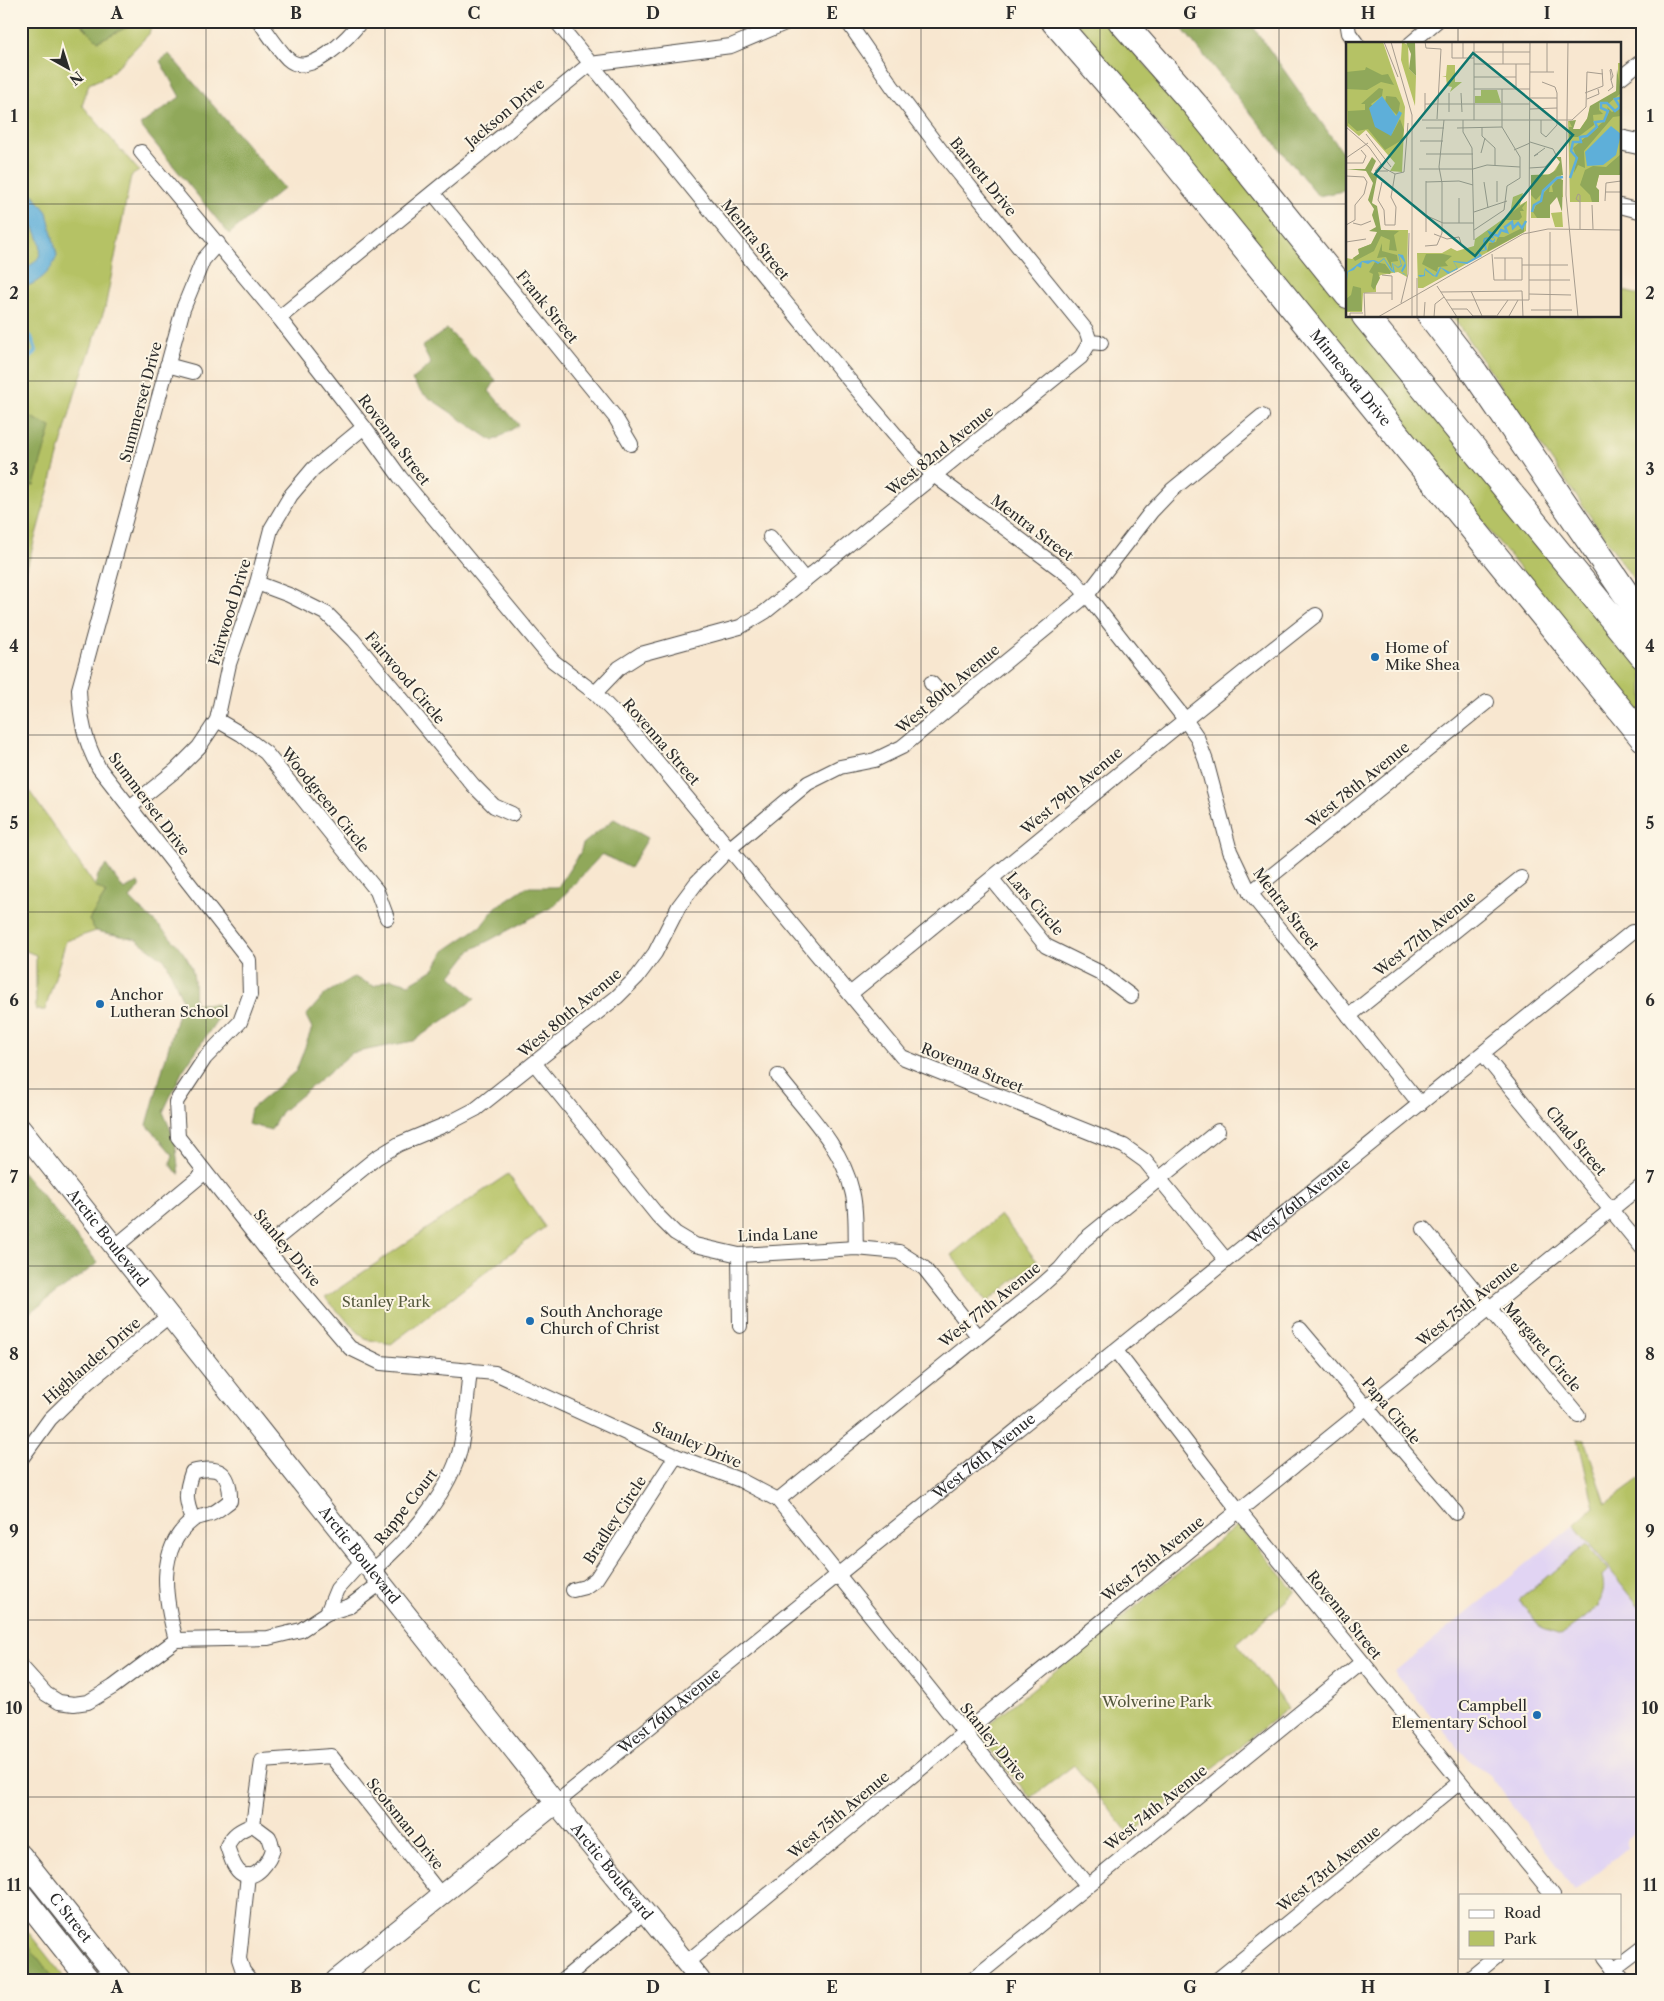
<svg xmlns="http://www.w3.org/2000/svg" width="1664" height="2001" viewBox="0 0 1664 2001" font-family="'Libre Caslon Text',serif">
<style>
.built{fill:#e1d4f3}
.green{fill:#b5c265;stroke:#707648}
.forest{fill:#90a85a;stroke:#5e6a42}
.water{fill:#5eafd9;stroke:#446d82}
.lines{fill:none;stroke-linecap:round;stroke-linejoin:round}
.stream{stroke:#5eafd9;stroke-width:4}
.street-casing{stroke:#4a4744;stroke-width:16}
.secondary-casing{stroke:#4a4744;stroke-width:22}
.primary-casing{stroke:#4a4744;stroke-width:24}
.highway-casing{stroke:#4a4744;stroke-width:28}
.street{stroke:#fff;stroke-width:14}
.secondary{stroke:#fff;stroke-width:20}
.primary{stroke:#fff;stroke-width:22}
.highway{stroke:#fff;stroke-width:26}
.grid{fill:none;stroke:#2b2b2b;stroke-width:1;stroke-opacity:0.55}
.poi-dot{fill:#1f6fb2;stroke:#fcf5e5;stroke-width:2}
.labels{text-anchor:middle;stroke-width:4;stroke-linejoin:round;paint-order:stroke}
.street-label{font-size:15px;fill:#2b2b2b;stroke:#fcf5e5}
.poi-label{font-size:15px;fill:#2b2b2b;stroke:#fcf5e5;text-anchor:start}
.park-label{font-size:15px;fill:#54583c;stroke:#fcf5e5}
.inset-river{fill:none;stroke:#5eafd9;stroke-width:2.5}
.inset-road{fill:none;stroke:#a69c8e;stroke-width:1}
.view{fill:#0f766e;fill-opacity:0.15;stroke:#0f766e;stroke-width:2.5}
.inset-edge{fill:none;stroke:#2b2b2b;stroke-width:2.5}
.neatline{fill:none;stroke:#2b2b2b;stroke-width:2}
.grid-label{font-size:16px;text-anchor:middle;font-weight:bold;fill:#2b2b2b}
</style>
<rect width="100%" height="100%" fill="#fcf5e5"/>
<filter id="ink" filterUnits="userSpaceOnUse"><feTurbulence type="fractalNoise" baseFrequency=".02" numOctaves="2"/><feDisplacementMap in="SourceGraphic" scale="10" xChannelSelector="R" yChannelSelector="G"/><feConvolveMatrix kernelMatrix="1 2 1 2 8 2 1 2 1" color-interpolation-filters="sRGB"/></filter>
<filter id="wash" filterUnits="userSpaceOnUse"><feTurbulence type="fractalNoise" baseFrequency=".0096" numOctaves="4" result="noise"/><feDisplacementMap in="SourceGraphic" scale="20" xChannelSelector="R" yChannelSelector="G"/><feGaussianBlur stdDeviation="1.12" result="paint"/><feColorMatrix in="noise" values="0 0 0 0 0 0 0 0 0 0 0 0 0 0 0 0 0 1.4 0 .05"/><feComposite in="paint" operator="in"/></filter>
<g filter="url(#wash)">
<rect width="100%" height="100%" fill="#f8e7d0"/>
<path class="built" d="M1574,1525L1643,1611V1825L1627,1839V1848L1575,1891L1490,1775L1468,1759L1394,1672Z"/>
<g class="green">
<path d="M21,21H152L149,34L109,75L89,84L82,105L139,171L131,176L105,308L75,394L21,589Z"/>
<path d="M1073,21H1106L1188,112L1348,308V316H1355L1643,672V719Z"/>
<path d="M1620,290L1643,296V593L1452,316H1620Z"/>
<path d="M21,779L95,886L106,893L89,920L96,931L66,941L45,1010H36V955L21,949Z"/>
<path d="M508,1174L545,1227L391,1344L365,1339L325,1298Z"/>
<path d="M1000,1215L1037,1261L988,1302L951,1255Z"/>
<path d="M1578,1439L1585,1440L1606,1504L1643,1477V1611L1574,1525L1594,1507Z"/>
<path d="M1238,1525L1296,1592L1237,1643L1288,1708L1130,1835L1074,1765L1031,1798L976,1734Z"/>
<path d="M1586,1544L1608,1570L1602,1576C1611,1606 1581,1620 1561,1635L1542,1629L1519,1600Z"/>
<path d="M21,1923L66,1980H21Z"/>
</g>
<g class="forest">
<path d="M78,21H140L98,41Z"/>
<path d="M1176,21H1249L1348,160V190L1318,196Z"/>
<path d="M169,54L284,188L229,234L140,125L180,97L160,61Z"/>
<path d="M447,329L496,380L489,391L519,425L493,441L422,393L412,380L431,364L422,347Z"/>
<path d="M21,412L51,427L34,485L21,489Z"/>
<path d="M614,819L648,838L630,868L602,854L554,906L471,950L451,976L475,999L413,1041L352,1053L281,1112L271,1130L248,1124L251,1109L296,1071L312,1028L306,1016L325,994L354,977L374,986L391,979L409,984L434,969L444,951L482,925L496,907L526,887H558L580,853L583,844Z"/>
<path d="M106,865L124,890L138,882L140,887L130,898C149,919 178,939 190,964C195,974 195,992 194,1003L220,1005L221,1014L182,1072L163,1112L175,1140L179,1175L170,1164L173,1155L147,1125L182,999L166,961L136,939L96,931L89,920L106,893L95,886L98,875Z"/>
<path d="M21,1170L98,1263L21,1319Z"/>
<path d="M21,1936L55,1980H21Z"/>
</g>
<path class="water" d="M21,179L47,212L57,255C53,270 37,286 21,287V269C61,257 28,224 22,203C20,196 21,186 21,179Z"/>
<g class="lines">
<path class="stream" d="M21,330L31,337L36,351L21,367"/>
</g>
</g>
<g filter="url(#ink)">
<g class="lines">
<g class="street-casing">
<g id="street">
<path d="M259,21C268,33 277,48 288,59C309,79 349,38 361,21"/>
<path d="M556,21L843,373L917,460L935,476L1072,578L1087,595L1184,718L1197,737L1206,761L1230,851L1250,893L1420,1104"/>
<path d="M847,21L892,86L949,161L1086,330L1090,342L1101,343"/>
<path d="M1347,21L1349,33L1357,44"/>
<path d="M1410,44L1437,21"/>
<path d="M1620,78L1643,60"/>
<path d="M141,152L279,318L364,427L400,477L553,661L595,693L630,729L902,1057L1124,1146L1145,1161L1226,1260"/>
<path d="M433,193L615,417L631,444"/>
<path d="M1620,206L1643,212"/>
<path d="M218,243L203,260L183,309L79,689C80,719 85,742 99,768L249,960L250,995L240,1022L205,1058L176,1102L178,1137L265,1248L350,1348L381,1363L495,1373L676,1456L740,1480L778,1500L1087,1885"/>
<path d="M279,318L590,64L731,46L790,21"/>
<path d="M167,365L193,372"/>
<path d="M770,537L805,580"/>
<path d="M257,583L289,595L327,614L353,640L473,785L494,806L512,814"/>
<path d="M931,683L952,706"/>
<path d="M595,693L619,668L641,654L740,627L765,612L1081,357L1090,342"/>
<path d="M217,720L241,734L266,753L377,891L387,918"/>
<path d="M130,807L176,770L199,747L217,720L229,664L257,583L271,529L291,495L313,469L364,427"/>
<path d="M992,879L1046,946L1099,972L1131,996"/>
<path d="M1250,893L1487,702"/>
<path d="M850,994C1006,868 1158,739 1316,615"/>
<path d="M1349,1016L1521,878"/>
<path d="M1483,1054L1643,1249"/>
<path d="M535,1064L658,1216L675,1233L695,1245L739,1255L856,1248L899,1252L924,1268L978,1336"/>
<path d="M778,1076C805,1111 842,1146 852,1191C857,1209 855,1230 856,1248"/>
<path d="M1424,1229L1578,1415"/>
<path d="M116,1246L204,1173"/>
<path d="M265,1248L376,1158L399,1144L447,1124L476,1109L617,997L637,977L655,953L679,906L697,882L729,849L808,783L840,767L875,760L902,747L1087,595L1151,512L1172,490L1262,416"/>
<path d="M739,1255L740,1326"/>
<path d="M1300,1329L1456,1513"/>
<path d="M1116,1351L1239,1511L1553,1895"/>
<path d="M21,1459L50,1419L88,1382L170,1315"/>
<path d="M778,1500L1041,1286L1060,1269L1084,1240L1218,1131"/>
<path d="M373,1570C406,1542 444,1499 458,1457C465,1436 467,1394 470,1370"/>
<path d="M573,1590L585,1587L596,1579L676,1456"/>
<path d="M327,1613L337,1589L364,1559"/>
<path d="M176,1640C165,1600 155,1549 193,1520C197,1517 205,1516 211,1514C218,1511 224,1505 230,1501C231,1471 218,1465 192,1472C185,1492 185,1501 193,1519"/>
<path d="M21,1666L46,1694L59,1702L74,1704L88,1702L113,1687L176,1640L268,1638L301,1630L327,1613L350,1606L382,1582"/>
<path id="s1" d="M556,1803L1632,932"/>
<path d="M253,1825L262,1761L331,1756L441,1895"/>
<path d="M253,1825L269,1837L273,1849C270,1860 256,1882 242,1874C233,1869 230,1854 227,1846C233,1834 240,1830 253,1825Z"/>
<path d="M248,1875L239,1959L243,1971L250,1980"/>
<path d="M1605,1957L1623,1980"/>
<path d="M686,1963L965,1732L1643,1184"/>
<path d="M1614,1969L1643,1947"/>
<path d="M563,1980L644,1912"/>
<path d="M972,1980L1361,1663"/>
<path d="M1217,1980L1460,1782"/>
<path d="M1468,1980L1496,1957"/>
</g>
</g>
<g class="secondary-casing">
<g id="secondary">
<path d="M1620,140L1643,145"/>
<path id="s2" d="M21,1129L556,1803L700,1980"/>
<path d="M336,1980L556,1803"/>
</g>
</g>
<g class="primary-casing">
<g id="primary">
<path id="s3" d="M21,1856L120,1980"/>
<path d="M21,1894L89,1980"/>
</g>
</g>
<g class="highway-casing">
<g id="highway">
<path id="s4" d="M1054,21L1148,129L1643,738"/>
<path d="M1121,21L1195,105L1348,295"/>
<path d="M1365,316L1643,656"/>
<path d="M1431,316L1475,373L1643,619"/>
</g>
</g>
<use href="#street" class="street"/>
<use href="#secondary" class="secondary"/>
<use href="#primary" class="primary"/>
<use href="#highway" class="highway"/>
</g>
</g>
<path class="grid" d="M206,21V1980M385,21V1980M564,21V1980M743,21V1980M921,21V1980M1100,21V1980M1279,21V1980M1458,21V44M21,204H1348M1620,204H1643M1458,316V1980M21,381H1643M21,558H1643M21,735H1643M21,912H1643M21,1089H1643M21,1266H1643M21,1443H1643M21,1620H1643M21,1797H1643"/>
<g class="poi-dot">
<circle cx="1375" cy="657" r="5"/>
<circle cx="100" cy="1004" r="5"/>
<circle cx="530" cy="1321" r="5"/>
<circle cx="1537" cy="1715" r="5"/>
</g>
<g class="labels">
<g class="street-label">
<text transform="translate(505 113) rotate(-40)" y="5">Jackson Drive</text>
<text transform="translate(983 177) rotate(51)" y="5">Barnett Drive</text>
<text transform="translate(755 240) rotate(51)" y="5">Mentra Street</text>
<text transform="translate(547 307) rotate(51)" y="5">Frank Street</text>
<text dy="5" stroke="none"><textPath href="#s4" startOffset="464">Minnesota Drive</textPath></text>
<text transform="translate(141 402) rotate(-75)" y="5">Summerset Drive</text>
<text transform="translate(394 440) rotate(53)" y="5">Rovenna Street</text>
<text transform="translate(940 451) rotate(-39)" y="5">West 82nd Avenue</text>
<text transform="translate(1032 528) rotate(37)" y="5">Mentra Street</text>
<text transform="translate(230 612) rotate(-73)" y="5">Fairwood Drive</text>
<text transform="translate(405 678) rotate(50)" y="5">Fairwood Circle</text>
<text transform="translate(948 689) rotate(-40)" y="5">West 80th Avenue</text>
<text transform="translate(661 742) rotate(49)" y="5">Rovenna Street</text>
<text transform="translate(1358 785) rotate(-39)" y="5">West 78th Avenue</text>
<text transform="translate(1072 791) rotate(-40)" y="5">West 79th Avenue</text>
<text transform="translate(325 800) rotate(51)" y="5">Woodgreen Circle</text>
<text transform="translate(149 804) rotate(53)" y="5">Summerset Drive</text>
<text transform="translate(1035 904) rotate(49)" y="5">Lars Circle</text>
<text transform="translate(1286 909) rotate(53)" y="5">Mentra Street</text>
<text transform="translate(1425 934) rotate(-39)" y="5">West 77th Avenue</text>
<text transform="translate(570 1013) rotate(-40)" y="5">West 80th Avenue</text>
<text transform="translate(972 1068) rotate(22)" y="5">Rovenna Street</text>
<text transform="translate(1576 1141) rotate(50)" y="5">Chad Street</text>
<text dy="5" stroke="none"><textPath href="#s1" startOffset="956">West 76th Avenue</textPath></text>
<text transform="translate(778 1235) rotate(-2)" y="5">Linda Lane</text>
<text dy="5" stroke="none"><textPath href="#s2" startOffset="139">Arctic Boulevard</textPath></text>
<text transform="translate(287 1248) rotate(50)" y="5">Stanley Drive</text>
<text transform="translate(1468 1304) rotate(-39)" y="5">West 75th Avenue</text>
<text transform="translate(990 1305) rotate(-39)" y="5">West 77th Avenue</text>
<text transform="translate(1542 1347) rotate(50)" y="5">Margaret Circle</text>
<text transform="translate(92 1361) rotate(-41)" y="5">Highlander Drive</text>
<text transform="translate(1391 1411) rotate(50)" y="5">Papa Circle</text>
<text transform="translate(697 1445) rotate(23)" y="5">Stanley Drive</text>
<text dy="5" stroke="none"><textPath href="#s1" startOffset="551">West 76th Avenue</textPath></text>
<text transform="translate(406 1507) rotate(-52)" y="5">Rappe Court</text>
<text transform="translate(615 1520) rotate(-57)" y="5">Bradley Circle</text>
<text dy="5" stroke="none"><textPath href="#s2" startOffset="544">Arctic Boulevard</textPath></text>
<text transform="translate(1153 1559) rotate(-39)" y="5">West 75th Avenue</text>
<text transform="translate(1344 1615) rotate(51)" y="5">Rovenna Street</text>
<text dy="5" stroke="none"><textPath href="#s1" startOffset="146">West 76th Avenue</textPath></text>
<text transform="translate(993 1742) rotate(51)" y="5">Stanley Drive</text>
<text transform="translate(1156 1808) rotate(-39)" y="5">West 74th Avenue</text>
<text transform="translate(839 1815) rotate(-40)" y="5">West 75th Avenue</text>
<text transform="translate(405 1824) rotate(51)" y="5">Scotsman Drive</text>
<text transform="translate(1329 1869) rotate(-39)" y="5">West 73rd Avenue</text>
<text dy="5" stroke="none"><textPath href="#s2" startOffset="949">Arctic Boulevard</textPath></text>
<text dy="5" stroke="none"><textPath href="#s3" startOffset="79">C Street</textPath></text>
</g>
<g class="poi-label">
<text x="1385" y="653">Home of<tspan x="1385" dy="17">Mike Shea</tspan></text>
<text x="110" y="1000">Anchor<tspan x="110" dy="17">Lutheran School</tspan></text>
<text x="540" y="1317">South Anchorage<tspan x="540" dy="17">Church of Christ</tspan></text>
<text x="1527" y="1711" text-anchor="end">Campbell<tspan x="1527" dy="17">Elementary School</tspan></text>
</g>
<g class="park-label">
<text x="386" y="1307">Stanley Park</text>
<text x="1157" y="1707">Wolverine Park</text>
</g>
</g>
<g transform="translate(1346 42)">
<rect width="275" height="275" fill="#f8e7d0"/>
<path d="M0,0H37L59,65L56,130L44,129L49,121L20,88L13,94L0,83ZM56,0L62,3L63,27L70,34L69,64L55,18ZM272,21H275V133H253L250,145L253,160H224L222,79H227V87H234L242,75L244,65L272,50ZM101,23H109V40H116L104,50L106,45L101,44L100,35H96L100,34ZM135,48H151L155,61H129V54H135ZM214,120L217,155H206L194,176H185V133L206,132ZM177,151L174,163L181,159L180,189L77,246H72L71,211H96L105,206L111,209L128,204L129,197L164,172L167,155ZM216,170L217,185H209L205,171ZM35,188H62L61,235L52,230L35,233L30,236V250L17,251L16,270H0V216L6,217L13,212V207L25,202Z" fill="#b5c265"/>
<path d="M60,0H69L70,34L63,27L65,12ZM20,25L36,33L42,32L48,43L35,40L21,48L0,47V30L19,28ZM271,27L275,51L263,61H253V68L257,72L247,73L248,83L232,95H225L223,105V85H226L223,79L230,78L227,87H234L241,77L244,64L270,49ZM33,46L37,47L36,54L25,62L46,92L54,77L58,88L56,98L39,108L22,87L11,89L2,81V69L19,68V62H15ZM40,54L50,55L54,61L52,74L39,61ZM261,65L266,70L275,65V74L267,75L238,109L239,126L232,123L228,131L230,114L227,106L258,79L263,70ZM275,112V133H253L250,145L253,148V160H246L244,153L234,143L239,128L247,124L260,125ZM26,115L30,119L25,130L31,135L26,161L31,164L35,188L53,189L48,193L51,209L43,208L44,198L35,194L28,209L9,219L7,216L13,212L12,207L25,202L31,190L23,189L30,185L26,173L28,167L22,158L27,141L20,129L0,127H19ZM210,115H215L217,133L211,134L190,158L185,153V133H202L210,128L214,120ZM211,136L217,138L216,170L211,155L204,163V176H191L187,170L190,163L196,159V153L204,144L203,150H207L206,144ZM181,159L176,166L178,169H174L176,175L173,178H156ZM178,185V190L141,210L143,201L150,200L152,195H158ZM36,201V209L51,213L52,219L45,220L46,227L40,215L31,216ZM80,212H97L106,214L99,220L102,224L92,225L91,230L76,222ZM29,220L39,222L45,230L44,232L32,230L34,236L28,248L25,244L27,232L23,230ZM7,244L15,246L16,269H0V257L5,253Z" fill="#90a85a"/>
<path d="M36,54L50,74L53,69L56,71L45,94L29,85L23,66ZM265,84L275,92L270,113L257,123L241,124L239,110ZM142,195L147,199L149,196V199L147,201L139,197L141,208L133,210L136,214L121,222L108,220L112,227L102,232L95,226L91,235L87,234L79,228V234L74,235L72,233H78L79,226L89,234L94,225L104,230L111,226L107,219L121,220L133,213L131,209L139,208L137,199L138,196ZM52,212L57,213L59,218L60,224L56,231L61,234L55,229L59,221L53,213L56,224L52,226L47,222L49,231L45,229L38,217L32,222L27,219L22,222L16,220L15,226L11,224L8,228L2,230L0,246L1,230L16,219L28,218L33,220L38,216L47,229L46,221L52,225L55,223Z" fill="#5eafd9"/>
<path class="inset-river" d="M224,136L231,116L225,109L227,100H235L234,95L241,94L251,85L249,80L258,79L262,69L255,66V61H261L269,69L274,65L269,57L275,56M186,170L188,163L195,159L197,149L211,136L217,135M147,196L144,191L152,194L155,188L161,190L159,185L166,180L167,186L172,181L176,186L180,179"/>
<path class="inset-road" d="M38,0L52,35M45,0L66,73V275M79,0L80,6L95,7L91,77M106,0V16H128M117,0V16M157,0V22M201,0V30M222,0L220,153L232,275M128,10H184M128,22H184M184,30H208M128,35H170M128,47H184M170,47V22M262,49L267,45L265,38V34L264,28L265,27L267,34L265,38M103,51V70M115,51L116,70M239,51L257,44L256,27M184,56H211M241,57L253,52L252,47M79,62H184M184,67L211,66M79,70V51M76,78H226L240,65L241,30L257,32M117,78V90L126,106L128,198M128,78V0M195,78V91L200,95L211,83V51L209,45L196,40M0,85L23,105L38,126L49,132L45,155L50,165L49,183H39L38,168L32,158L36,140M136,85V94L149,106V123M80,86H98M111,86L156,85M20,92L45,125M74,99H97M168,108L184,101M135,111L139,96M80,112H127M192,112L188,114L199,106M0,116L22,101M0,121H17L20,114L15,108M35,122L29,129H42M183,126L199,125L210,113L207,107L184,100M73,127H127L141,123L174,125M49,132L58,130L62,81M0,134L18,135L21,140L18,152L9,163V178L0,183M80,139V190M151,139V160M80,140L113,139L127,143M138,140L142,166M259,150H275M259,159L260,141L275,139M246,163L247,187M128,170L161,159M79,173L97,181H128M7,181L15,183L25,179M113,181V156M234,187V153L232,152L230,157L234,160M128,188L158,168L161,144L174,136V115L156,85V47M88,192L101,197L113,195L115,201M183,193L184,0M0,200L20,197M79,204L91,203L96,191V141L93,125L98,78M146,212L148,238H176V216H148M176,223H222M36,233L46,234V258M71,236V252M159,238V216M183,238H224M91,244L111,275M125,249L136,274M95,250L176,249L177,275M183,252L225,253M100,258H183V193M55,261L62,232L63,191M106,267H121L127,274H150M185,268H226M163,274L172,258M4,275V271H17M19,275L18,251H46M32,275L177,192L202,187L275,188M71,275V252M78,275L79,260M88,275L89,262L98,255M150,275L162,258M204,275V190"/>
<path class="view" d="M127,11L227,93L129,214L29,132Z"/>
<rect width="275" height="275" class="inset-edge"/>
</g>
<rect width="1664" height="2001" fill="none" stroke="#fcf5e5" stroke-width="55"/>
<rect x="1459" y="1894" width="162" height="65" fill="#fcf5e5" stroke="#a8a49b"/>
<rect x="1469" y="1910" width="25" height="8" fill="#ffffff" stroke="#a8a49b"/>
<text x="1504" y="1918" font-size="15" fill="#2b2b2b">Road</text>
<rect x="1469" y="1931" width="25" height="15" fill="#b5c265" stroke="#a8a49b"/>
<text x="1504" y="1944" font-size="15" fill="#2b2b2b">Park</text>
<g transform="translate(68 68) rotate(141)" stroke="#fcf5e5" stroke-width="4" paint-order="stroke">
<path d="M0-4L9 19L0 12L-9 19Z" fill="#2b2b2b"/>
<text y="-8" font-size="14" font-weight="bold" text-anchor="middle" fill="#2b2b2b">N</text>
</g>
<rect x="28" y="28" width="1608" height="1946" class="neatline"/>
<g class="grid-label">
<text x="117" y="19">A</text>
<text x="296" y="19">B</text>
<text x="474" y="19">C</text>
<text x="653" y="19">D</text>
<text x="832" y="19">E</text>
<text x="1011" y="19">F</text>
<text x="1190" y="19">G</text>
<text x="1368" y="19">H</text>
<text x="1547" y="19">I</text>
<text x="14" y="122">1</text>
<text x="1650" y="122">1</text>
<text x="14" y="299">2</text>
<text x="1650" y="299">2</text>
<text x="14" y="475">3</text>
<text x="1650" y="475">3</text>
<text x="14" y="652">4</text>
<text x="1650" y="652">4</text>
<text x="14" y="829">5</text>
<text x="1650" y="829">5</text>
<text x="14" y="1006">6</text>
<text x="1650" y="1006">6</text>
<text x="14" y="1183">7</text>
<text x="1650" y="1183">7</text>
<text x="14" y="1360">8</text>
<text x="1650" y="1360">8</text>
<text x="14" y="1537">9</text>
<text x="1650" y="1537">9</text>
<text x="14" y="1714">10</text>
<text x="1650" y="1714">10</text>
<text x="14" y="1891">11</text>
<text x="1650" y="1891">11</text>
<text x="117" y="1993">A</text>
<text x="296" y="1993">B</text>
<text x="474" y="1993">C</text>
<text x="653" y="1993">D</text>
<text x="832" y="1993">E</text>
<text x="1011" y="1993">F</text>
<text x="1190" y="1993">G</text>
<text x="1368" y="1993">H</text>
<text x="1547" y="1993">I</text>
</g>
</svg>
